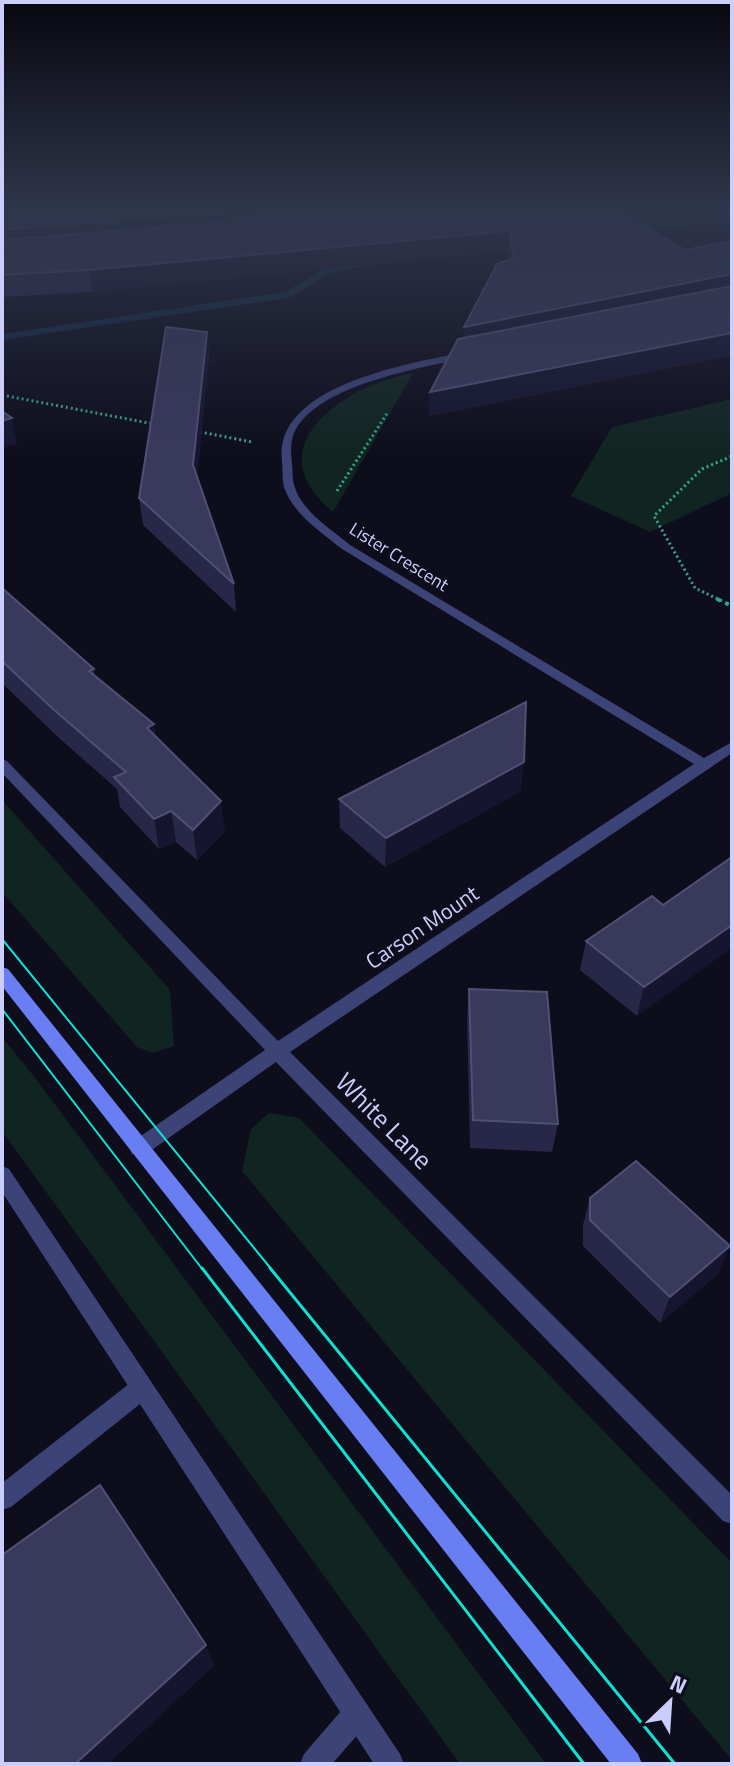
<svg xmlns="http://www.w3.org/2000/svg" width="734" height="1766" viewBox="0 0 734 1766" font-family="'Titillium Web',sans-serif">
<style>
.green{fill:#102521}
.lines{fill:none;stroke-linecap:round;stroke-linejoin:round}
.stream{fill:#0f293e;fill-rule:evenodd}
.path-far1{stroke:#36a58b;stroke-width:3;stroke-dasharray:2 3;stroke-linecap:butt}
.path{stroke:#36a58b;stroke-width:4;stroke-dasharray:4 5;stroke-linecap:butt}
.service{fill:#3b4377;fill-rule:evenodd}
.minor{fill:#3b4377;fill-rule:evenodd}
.secondary{fill:#6a7ef4;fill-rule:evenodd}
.tram-far1{stroke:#11e1d3;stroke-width:2}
.tram{stroke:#11e1d3;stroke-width:3}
.wall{fill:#272748}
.shaded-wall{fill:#15152f}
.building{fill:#39395c;stroke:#505075;stroke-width:2}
.labels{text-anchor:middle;stroke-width:8;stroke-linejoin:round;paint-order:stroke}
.far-street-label{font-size:18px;fill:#cbcefb;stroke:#0d0d1c}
.street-label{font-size:22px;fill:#cbcefb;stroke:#0d0d1c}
.near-street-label{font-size:26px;fill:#cbcefb;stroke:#0d0d1c}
</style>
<rect width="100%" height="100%" fill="#0d0d1c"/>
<g class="green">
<path d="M413,373L333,512C252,446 346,385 413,373Z"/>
<path d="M732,399V493L650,532L571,496L612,427Z"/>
<path d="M2,800L170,990L174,1046L152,1053L137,1047L2,892Z"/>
<path d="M2,1037L36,1079L546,1764H460L2,1131Z"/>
<path d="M269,1113L299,1118L732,1563V1760L242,1171L251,1129Z"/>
</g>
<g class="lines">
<g class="stream">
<path d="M725,210H732V214L685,228L616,231L611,228L684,222Z"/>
<path d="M380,258L383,263L331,273L288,298L2,340V334L285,292L324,269Z"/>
</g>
<g class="path-far1">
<path d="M2,395L154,424"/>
<path d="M195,431L252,442"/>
<path d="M337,491L388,412"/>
<path d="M722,601L695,588L654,516L702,469L732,456"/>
</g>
<path class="path" d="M717,599L732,606"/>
<g class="service">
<path d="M142,1377L150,1380L153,1388L150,1396L11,1507L2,1510V1483L134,1380Z"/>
<path d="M357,1701L367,1704L370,1714L367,1724L332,1764H300L304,1754L347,1704Z"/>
</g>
<g class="minor">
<path d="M466,352L469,353V357C422,368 317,384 294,433C290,443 291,454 292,464C293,472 292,480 295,488C303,512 331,529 350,545L704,758L732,742V753L290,1052L732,1495V1524L723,1521L276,1062L146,1154L139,1156L132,1154L129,1148L132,1142L265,1050L2,773V759L7,761L278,1041L694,764L342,549C322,533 292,513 284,487C282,479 283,470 282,462C272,385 411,363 466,352Z"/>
<path d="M2,1166L9,1169L400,1754L404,1764H374L2,1192Z"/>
</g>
<path class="secondary" d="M2,967L8,969L638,1754L642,1764H611L2,986Z"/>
<g class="tram-far1">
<path d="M2,939L272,1270"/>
<path d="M2,1009L203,1270"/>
</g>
<g class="tram">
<path d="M202,1268L584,1764"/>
<path d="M270,1268L675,1764"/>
</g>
</g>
<g class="wall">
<path d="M2,210H616L685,250L732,241V355L429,416L430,392L464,338V327L510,260L508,251L92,292L2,297Z"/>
<path d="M207,332L209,356L197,477L234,584L236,612L143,525L139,498Z"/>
<path d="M2,588L94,669L95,677L156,737L225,831L197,860L176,842L159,849L120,807L117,789L59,738L2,683Z"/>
<path d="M521,791L385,867L340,828L339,799Z"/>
<path d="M732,857L637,1016L580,970L586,941L663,905Z"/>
<path d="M469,989L558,1124L552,1152L470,1148L467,1018Z"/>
<path d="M590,1198L719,1273L660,1323L583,1246V1225Z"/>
</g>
<g class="shaded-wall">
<path d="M244,210H336L2,251V230Z"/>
<path d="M509,231L508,251L92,292L89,270Z"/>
<path d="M732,274V292L463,350L464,327Z"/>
<path d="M207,332L209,356L196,491L193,465Z"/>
<path d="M732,333V355L429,416L430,392Z"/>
<path d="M12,418L17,444L2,448V421Z"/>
<path d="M154,724L159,754L147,728Z"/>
<path d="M524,762L521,791L385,867L386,838Z"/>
<path d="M221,801L225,831L197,860L193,830Z"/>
<path d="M171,811L176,842L159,849L154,819Z"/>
<path d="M732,925V948L637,1016L644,987Z"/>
<path d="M730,1246L719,1273L660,1323L670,1297Z"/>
<path d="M206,1645L214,1666L108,1764H75Z"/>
</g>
<g class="building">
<path d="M2,210H244L2,230Z"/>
<path d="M284,210H616L685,250L732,241V274L464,327L497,264L515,258L509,231L89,270L2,275V240L237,221Z"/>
<path d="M732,286V333L430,392L458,339Z"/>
<path d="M166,327L207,332L193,465L234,584L139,498Z"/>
<path d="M2,411L12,418L2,421Z"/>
<path d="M2,588L94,669L89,671L154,724L147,728L221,801L193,830L171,811L154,819L114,777L126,772L53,709L2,661Z"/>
<path d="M526,702L524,762L386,838L339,799Z"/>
<path d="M732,857V925L644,987L586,941L652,896L663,905Z"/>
<path d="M469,989L547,992L558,1124L473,1120Z"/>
<path d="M636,1161L730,1246L670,1297L590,1220V1198Z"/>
<path d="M100,1485L206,1645L75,1764H2V1555Z"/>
</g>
<linearGradient id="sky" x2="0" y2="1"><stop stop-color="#07070f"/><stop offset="0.46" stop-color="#2f354b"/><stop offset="1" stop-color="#2f354b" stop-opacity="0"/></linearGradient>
<rect width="734" height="457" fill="url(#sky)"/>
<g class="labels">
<g class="far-street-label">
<text transform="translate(399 557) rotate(32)" y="6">Lister Crescent</text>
</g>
<g class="street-label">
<text transform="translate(422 927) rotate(-34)" y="8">Carson Mount</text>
</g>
<g class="near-street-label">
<text transform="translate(384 1121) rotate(45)" y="9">White Lane</text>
</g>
</g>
<rect width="734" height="1766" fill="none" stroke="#cbcefb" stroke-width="8"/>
<g transform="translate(670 1702) rotate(25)" stroke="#0d0d1c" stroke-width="6" paint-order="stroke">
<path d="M0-6L14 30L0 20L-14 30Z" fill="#cbcefb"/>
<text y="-12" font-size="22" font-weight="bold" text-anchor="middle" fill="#cbcefb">N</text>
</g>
</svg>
